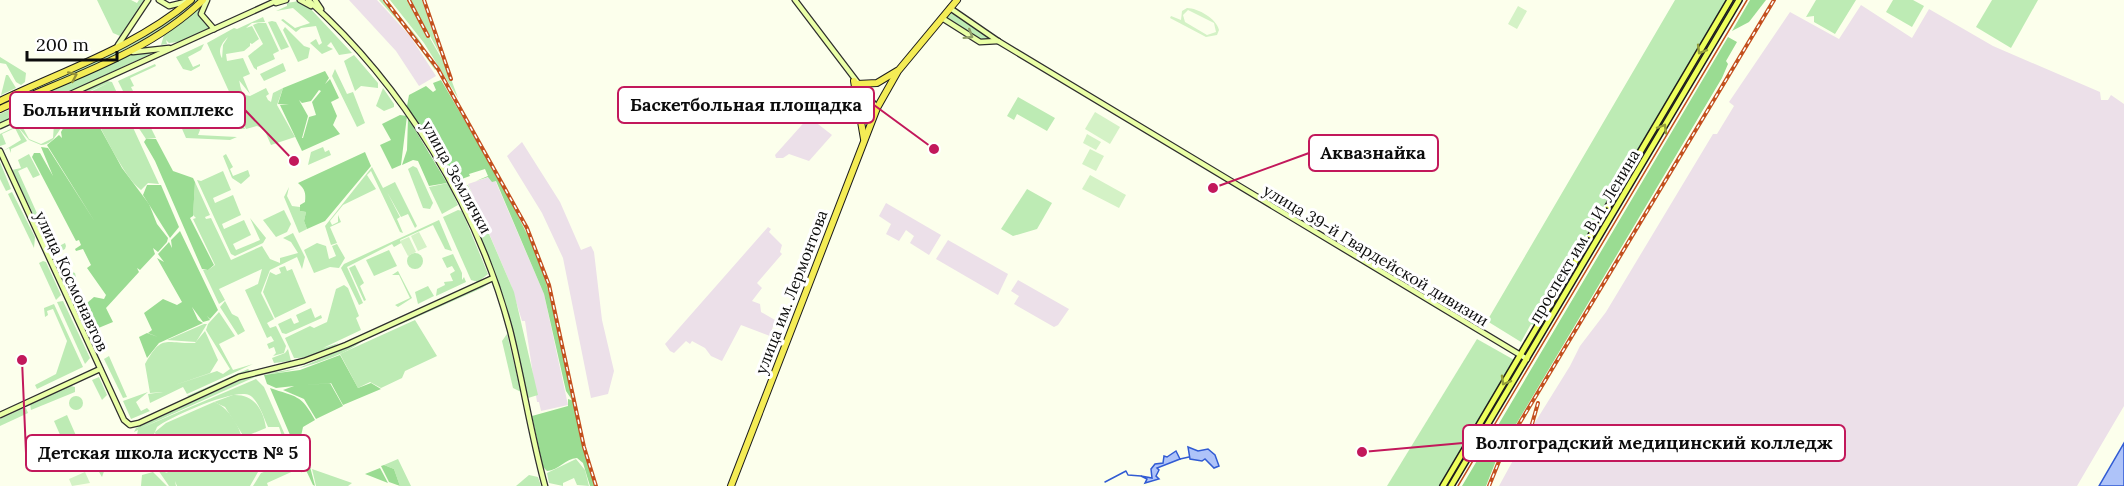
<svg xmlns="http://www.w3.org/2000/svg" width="2124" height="486" viewBox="0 0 2124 486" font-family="Lora,serif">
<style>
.industrial{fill:#ece0e9}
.green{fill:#bdebb4}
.forest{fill:#9adc92;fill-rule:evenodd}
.pitch{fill:#d4f2c6;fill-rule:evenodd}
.water{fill:#aec3f9;stroke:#315bd3;stroke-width:1.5}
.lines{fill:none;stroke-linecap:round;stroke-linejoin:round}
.stream{stroke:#315bd3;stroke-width:1.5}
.secondary-casing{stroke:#2e2e2e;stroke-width:7}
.primary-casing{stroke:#1d1d1d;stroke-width:8}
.trunk-casing{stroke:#1d1d1d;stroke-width:8}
.secondary{stroke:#eaffa7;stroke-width:4.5}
.primary{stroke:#eeff5c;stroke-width:5}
.trunk{stroke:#f4ec55;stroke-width:6}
.tram{stroke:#c3501e;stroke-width:1.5}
.rail-casing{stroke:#c3501e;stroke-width:4}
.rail{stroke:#fff;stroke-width:1.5;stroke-dasharray:4.5;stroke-linecap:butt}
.oneway{stroke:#919e69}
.oneway2{stroke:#949e3c}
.oneway3{stroke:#979238}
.labels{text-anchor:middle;stroke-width:6;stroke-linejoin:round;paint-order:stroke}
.street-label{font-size:16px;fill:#0c0c0c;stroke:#fff}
.leader{fill:none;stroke:#c2185b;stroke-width:2}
.callout-dot{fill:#c2185b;stroke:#fff;stroke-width:2}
.callout{fill:#fff;stroke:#c2185b;stroke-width:2}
.callout-label{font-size:18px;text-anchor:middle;font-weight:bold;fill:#0c0c0c}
</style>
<rect width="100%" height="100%" fill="#fcffec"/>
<g class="industrial">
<path d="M349,0H377L410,36L436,76L419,86L396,51Z"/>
<path d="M1861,5L1912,38L1929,9L1993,46L2100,92L2101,100H2108L2111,95L2124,104V406L2077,486H1499L1522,444L1530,422L1534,424L1570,366L1580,346L1606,312L1713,134H1717L1734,106L1729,102L1790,12L1839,39Z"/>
<path d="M809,117L832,135L809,161L789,154L783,158H776L775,155Z"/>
<path d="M522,142L560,202L581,250L591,246L594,252L602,320L614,371L608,394L591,398L563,258L542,213L507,156Z"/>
<path d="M489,177L495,180L544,294L568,405L541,411L539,402H537L525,321H522L511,285L468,184Z"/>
<path d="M886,203L941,235L929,255L910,243L914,236L906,230L899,241L886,234L891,224L879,216Z"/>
<path d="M768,227L771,229L769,232L782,245L780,252L782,254L757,283L762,288L752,301L760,304L761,312L775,320L770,336L741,325L722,361L711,356L705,348L692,341L690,344L686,341L674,353L670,351L665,344Z"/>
<path d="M948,240L1008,274L998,295L936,259Z"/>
<path d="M1018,280L1069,309L1058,325L1054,327L1014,304L1019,296L1011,291Z"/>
</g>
<g class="green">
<path d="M97,0H131L137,3L139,0H145L125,34L120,36L113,33Z"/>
<path d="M195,0H198C142,50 68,76 0,106L132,44L164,25Z"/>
<path d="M379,0H386L418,38L437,68L435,70L408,32Z"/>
<path d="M390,0H408L447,68L458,98L424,43Z"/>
<path d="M410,0H422L440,54Z"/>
<path d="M1675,0H1727L1536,326L1531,324L1521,342L1487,321Z"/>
<path d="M1733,0H1736L1526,353V350Z"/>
<path d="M1816,0H1856L1835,34L1814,22V16L1806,17Z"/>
<path d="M1893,0H1913L1924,6L1912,27L1886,12Z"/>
<path d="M1992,0H2038L2011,48L1976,27Z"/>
<path d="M299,1L306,4L352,53L339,55L331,42L327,46L333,49L322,54L310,43L316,39L319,45L322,43L316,26L301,28L296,32L281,20L283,19L295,28L310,23L293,8L276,11L287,6V3Z"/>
<path d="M200,6L202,18L212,28L179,42L169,43L166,40L167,44L161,45L164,35Z"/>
<path d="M950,12L988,37L987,39H980L945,18Z"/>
<path d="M263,17L265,22L252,23L246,28L252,26L259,39L252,44L250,43V46L244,51L226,54L227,61L243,58L250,74L243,77L250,94L222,59L223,45L228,37C208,56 231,65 238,77C241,84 239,89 245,95L250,96L266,88L269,94L266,96L268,100L271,102L273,93L283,88L277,105L295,137L271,145L264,129L257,126L246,129L207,43L234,28L237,29Z"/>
<path d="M272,21L276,22L289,47L281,50L268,22Z"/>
<path d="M258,23H266L279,51L273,54L275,59L257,67V70L254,68L248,56L263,44L253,25Z"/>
<path d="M285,27L304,46L310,48L308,58L298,62L283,30Z"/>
<path d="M204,44L201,50L188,57L193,67L200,64V66L191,71L183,69L176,57Z"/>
<path d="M138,51H157L0,124V114Z"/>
<path d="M354,55L378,83V88L361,86L355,91L344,61Z"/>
<path d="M0,57L26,73L25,82L21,85L16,82L6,64L0,63Z"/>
<path d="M283,63L286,71L264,81L260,74Z"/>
<path d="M155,64L156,66L130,78L134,86L131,87L133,91L129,93L136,111H133L118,81Z"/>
<path d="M335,69L347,94L353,92L365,123L357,127L332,76Z"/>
<path d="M6,75H8L16,88L1,95Z"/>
<path d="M107,81L112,82L123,106L113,101L101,102L115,103L124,108L159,184L148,183L141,190C123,177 100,125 88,104L76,99L110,82L75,98L73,96Z"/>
<path d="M383,88L394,104V107L384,111L376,106Z"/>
<path d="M198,97L206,107L229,97L245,129L220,127L217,122L223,119L219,113L212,115V121L201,125L196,110L201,108L196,98Z"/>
<path d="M1018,97L1055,118L1047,131L1017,114L1014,120L1007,116Z"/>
<path d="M161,101L167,107L179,102L184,110L180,111L194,115L200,130L198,135L237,137L230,140L186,138L176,115L166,120L168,111L179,110L145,109Z"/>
<path d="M75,102L76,108L73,112L76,118L69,124L67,121L68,123C56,128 57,144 41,145L29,140L18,127L27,141L11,149V153L9,148L3,151L21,140L15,128L2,134L6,144L0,146V134L21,124L29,139L41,144L53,138L54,124L50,111L62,106L67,118L64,106Z"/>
<path d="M138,115L145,116L156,138L146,139L132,118Z"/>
<path d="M323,147L325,152L329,150L331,155L308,165L311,152Z"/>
<path d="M29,154L40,175L33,178L27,167L18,171L53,249L65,243L66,246L65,249L53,255L12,170L21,168L18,160Z"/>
<path d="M226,154L233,167L230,169L233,176L248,170L250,176L241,184L232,178L223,156Z"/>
<path d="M0,162L11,189L6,191L0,179Z"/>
<path d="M413,166L417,168L433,203L430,209L423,208L408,169Z"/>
<path d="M372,167L383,188L395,182L417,226L415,228L408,214L401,217L387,192L400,217L397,219L403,233L400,232L371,171L367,175L376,189L343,205L330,221L332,225L338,222V215L341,222L330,227L337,243L331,245L325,226Z"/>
<path d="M223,171L231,190L213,198L215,203L233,195L241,215L222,224L224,229L244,220L251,235L233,244L236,250L260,240L250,218L266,238L263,243L235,256L231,254L197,180L201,181Z"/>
<path d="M195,182L210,215L205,217L206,219L211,218L231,260L262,246L270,259L280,263V258L298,253L291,242L283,238L293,233L305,257L302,269L297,257L270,270L261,293L274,319L267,323L270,328L276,326L286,346L284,353L273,356L276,353L274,347L269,349L267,344L274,341L271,336L267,338L245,290L258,284L262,269L219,289L225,300L219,304L203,270H208L215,265L193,219L196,218L193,215Z"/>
<path d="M448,183L458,205L442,214L429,187Z"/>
<path d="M468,185L514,292L538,395L528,398L502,295L480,236L459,194L462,188Z"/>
<path d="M289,187L287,196L292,206L300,207V211L306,212L304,221L307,229L299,233L284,197Z"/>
<path d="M1027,189L1052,203L1037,229L1013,236L1001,229Z"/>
<path d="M12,192L35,237L34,248L8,194Z"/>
<path d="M284,210L291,224L287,232L276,237L263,220Z"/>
<path d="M458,210L462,211L488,274L478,282L471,280L443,217Z"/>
<path d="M439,220L452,251L445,249L433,225L400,240L401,243L394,247L392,244L347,267L363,303L359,305L341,268L344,264Z"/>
<path d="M317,243L326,246L329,259L336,256L332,246L337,244L345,258L339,268L330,267L314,273L304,250Z"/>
<path d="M389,250L397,266L374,276L366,260Z"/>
<circle cx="415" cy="261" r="8"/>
<path d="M453,254L462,273V280L464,277L466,282L436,296L437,289L445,285L444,282L453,281L450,274L455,271L452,266L447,268L442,258Z"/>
<path d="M43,261L46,262L61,295L56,300L39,263Z"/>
<path d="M355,265L364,283L360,286L366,300L364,301L349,268Z"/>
<path d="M285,266L287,271L292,269L306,303L275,318L263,292L270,272L276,275L281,273L279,268Z"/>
<path d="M398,271L412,298L398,307L395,305L410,298L399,275H392Z"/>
<path d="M72,272L75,273L77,282L67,291L60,273L63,277Z"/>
<path d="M486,283L488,284L482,288L388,330Z"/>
<path d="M344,285L348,288L359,316L356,318L361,330L323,348L339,343C325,353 306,359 294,358L285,338L310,326L314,328L327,322L336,289Z"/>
<path d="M428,286L434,296L418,304L415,292Z"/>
<path d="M63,301L90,358L85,364L57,302Z"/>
<path d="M225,301L232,314L238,317L245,331L238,335L220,307Z"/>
<path d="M54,304L83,367L37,389L35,385L56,374L67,341L53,309L47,311L48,315L45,317L44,308Z"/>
<path d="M311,308L315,318L321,315L322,318L286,334L282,333L278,324L291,318L294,324L299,322L296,315Z"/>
<path d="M219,312L235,336L219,344L233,370L253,364L187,394L183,387L150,403L148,394L163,392L150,393L145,364C162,333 166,344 195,343L205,331L218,360L210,373L175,385L217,371L223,374L230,369L206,330L208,324Z"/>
<path d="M415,320L437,356L405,371L402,378L381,388L370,382L358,388L340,354Z"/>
<path d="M207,324L196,342L167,340L204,324Z"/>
<path d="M507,334L521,392L513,388L502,341Z"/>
<path d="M1477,339L1516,361L1440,486H1387Z"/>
<path d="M362,341C348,355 286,375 264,374L299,368Z"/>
<path d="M288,349L291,361L274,363L272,358L285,353Z"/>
<path d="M109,356L127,397L123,398L104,359Z"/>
<path d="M1520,361L1449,486H1446L1519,362Z"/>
<path d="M248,369L250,371L190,397L187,396Z"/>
<path d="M99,377L107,395L102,400L92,380Z"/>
<path d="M255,377L139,429L256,379L264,387L295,458L289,457L279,427H268C264,418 258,399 249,395C235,388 169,417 157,427L153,437L166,467L163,469L155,466L147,450L145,452L140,449L141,443L136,439L138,430L134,432L136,428L245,378Z"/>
<path d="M71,386L75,387V392L31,410L30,404Z"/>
<path d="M148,392L136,402L141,411L147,408L150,411L131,419L123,401Z"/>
<path d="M233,395C253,394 263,408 266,428L244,437L225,407L214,402Z"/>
<circle cx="76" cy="403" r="7"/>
<path d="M214,402C227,406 239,425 242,438L239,437L237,442L241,444L247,455L249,454L258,472L250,486H177L175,481L176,486H169L158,470L168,473L164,470L168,467L157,444L155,432L166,423Z"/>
<path d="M24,408H26L28,413L0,426V419Z"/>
<path d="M67,415L81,447L68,453L54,421Z"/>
<path d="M106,456L108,460L102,477L93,462Z"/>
<path d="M398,459L411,486H400L394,469L384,465Z"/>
<path d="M576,459L585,470L589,486L577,485L574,478L563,483V486L549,483L547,473Z"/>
<path d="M297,460L302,473L298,469L267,483L268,486H253L261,473Z"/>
<path d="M312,469L352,483L348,486H316Z"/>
<path d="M153,472L167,486H141L142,475Z"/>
<path d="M529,475L538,477L541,486H516Z"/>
</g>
<g class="forest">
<path d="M1750,0H1766L1749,22L1732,31Z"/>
<path d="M1728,37L1737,42L1726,61L1728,64L1722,78L1499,453L1486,486H1462Z"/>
<path d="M325,71L329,78L325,84L330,79L339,98L331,102L337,116L333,125L340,134L302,151L280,105H289L278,104L283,88ZM319,90L321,91L312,102L316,115L309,117L303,138H302L308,116L299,100L302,103L311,101Z"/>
<path d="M441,80L503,186L539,258L557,322L572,400L566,391L544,294L496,181L492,182L488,177L476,181L488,176L485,169L469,174L470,176L459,180L451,178L407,106L409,95L426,86L433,92L436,90L433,83Z"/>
<path d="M82,103L87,104L122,168L149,204L157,224L168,238L167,242L158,252L153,248L155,254L140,270L137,268L139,272L106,308L113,322L96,329L88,319L87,303L94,297L104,299L106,295L87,268L91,265L83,249L76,251L75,249L81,245L79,240L76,241L32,157L34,153H40L53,176L41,147L48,148L95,222L47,145L59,135L62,138L61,132L65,125L81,118L79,107Z"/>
<path d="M400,115L407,116L401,165L392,169L380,145L391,140L382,124Z"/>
<path d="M408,118L447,183L429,186L418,161L413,160L402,165L407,150Z"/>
<path d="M146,139H156L173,171L193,178L195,182L193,216L190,218L214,265L208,270L202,269L155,161L144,142Z"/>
<path d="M365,152L371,166L325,221L307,229L304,221L306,212L300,211V205L305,202C306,193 305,189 298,183Z"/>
<path d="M147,185H161L179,227L170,238L143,195Z"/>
<path d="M180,231L218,310L210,319L207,316L210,320L203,322L192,307L198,320L203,323L159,343L147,358L139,337L147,333L158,337L148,333L152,330L144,313L163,299L177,305L182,302L157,258L164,262L158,254L169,242L172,248L171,240Z"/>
<path d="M340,355L358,388L371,383L381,389L343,405L331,383L297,386L330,383L343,406L316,419L304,399L283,390L294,386L276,388L267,384L264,375L300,370Z"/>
<path d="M270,388C296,397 301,394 315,420L303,427L300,441L293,442Z"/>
<path d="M568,399L574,401L585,452L596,486H590L583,463L577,458C565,459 559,470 547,471L543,467L532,416L568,406Z"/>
<path d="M296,449L308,459L315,486L313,485Z"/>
<path d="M384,465L394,469L400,486L389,482L381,466Z"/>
<path d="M380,468L388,483L365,474Z"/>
</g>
<g class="pitch">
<path d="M1518,6L1527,11L1517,29L1508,24Z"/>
<path d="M1187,8C1198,8 1217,19 1219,30L1217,35L1206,37L1170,18L1171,16L1181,20L1182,11ZM1188,10L1214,23L1216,32L1207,35L1185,22L1183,15Z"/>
<path d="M1095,112L1120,127L1110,144L1085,129Z"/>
<path d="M1087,134L1101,142L1096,150L1083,143Z"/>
<path d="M1090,149L1104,156L1096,171L1082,164Z"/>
<path d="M1090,175L1126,195L1119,208L1082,189Z"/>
<path d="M419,232L427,247L418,251L411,236Z"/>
<path d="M409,237L416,252L408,256L400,241Z"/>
<path d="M85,472L90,483L72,486L69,479Z"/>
</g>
<g class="water">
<path d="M2124,443V486H2099Z"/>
<path d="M1188,447L1198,451L1208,449L1215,455L1219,466L1214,468L1205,459L1202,461L1190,459Z"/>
<path d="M1176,451L1180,459L1157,468L1159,470L1156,476L1159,479L1145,483L1147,479L1141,476L1152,478L1151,469L1155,464L1163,463L1164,456L1167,457Z"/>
</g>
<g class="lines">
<g class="stream">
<path d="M1180,459L1189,457"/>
<path d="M1105,482L1126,471L1128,475L1141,476"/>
</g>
<g class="secondary-casing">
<g id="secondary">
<path d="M159,0L169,6L185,2"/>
<path d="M207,0L201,14L214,29"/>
<path d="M300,0L311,6"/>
<path d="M308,0C404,86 477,206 510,330C523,382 531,435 545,486"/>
<path d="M315,0L321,9"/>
<path d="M795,0L877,108"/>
<path d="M276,3L286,0"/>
<path d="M950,8L998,41L1527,359"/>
<path d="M942,18L980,42L998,41"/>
<path d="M118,45L148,0"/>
<path d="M133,52L169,48"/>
<path d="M0,126L278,0"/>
<path d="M0,151L124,420L130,425L139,423L239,377L304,361L346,345L493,278"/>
<path d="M0,415L100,369"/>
</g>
</g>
<g class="primary-casing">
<g id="primary">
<path d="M1443,486L1730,0"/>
<path d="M1451,486L1739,0"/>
</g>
</g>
<g class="trunk-casing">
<g id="trunk">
<path d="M854,81L864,139"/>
<path d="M857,84L877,83L897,71"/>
<path d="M0,101C64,70 136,47 191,0"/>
<path d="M0,109C68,78 149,53 203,0"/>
<path d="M731,486L877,108L898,71L957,0"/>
</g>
</g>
<use href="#secondary" class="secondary"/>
<use href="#primary" class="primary"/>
<use href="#trunk" class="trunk"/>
<path class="tram" d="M1458,486L1747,0"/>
<g class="rail-casing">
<g id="rail">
<path d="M385,0L438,69L527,228L549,285L584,447L596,486"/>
<path d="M409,0L428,36"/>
<path d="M424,0L451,79"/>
<path d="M1532,424L1538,403"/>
<path d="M1489,486L1504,449L1774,0"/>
</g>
</g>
<use href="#rail" class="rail"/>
</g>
<defs><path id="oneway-chevron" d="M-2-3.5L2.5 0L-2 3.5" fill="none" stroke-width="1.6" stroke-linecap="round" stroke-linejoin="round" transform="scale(1.5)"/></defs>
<use class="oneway" href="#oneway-chevron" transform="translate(969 35) rotate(32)"/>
<g class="oneway2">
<use href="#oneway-chevron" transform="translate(1701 50) rotate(121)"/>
<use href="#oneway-chevron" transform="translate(1663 128) rotate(-59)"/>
<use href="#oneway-chevron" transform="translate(1505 381) rotate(120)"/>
</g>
<use class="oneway3" href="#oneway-chevron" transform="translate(73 76) rotate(-24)"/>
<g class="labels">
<g class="street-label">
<text transform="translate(457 177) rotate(61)" y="6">улица Землячки</text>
<text transform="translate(1584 236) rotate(-59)" y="6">проспект им. В.И. Ленина</text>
<text transform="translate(1376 255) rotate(31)" y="6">улица 39-й Гвардейской дивизии</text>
<text transform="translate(72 281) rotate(65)" y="6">улица Космонавтов</text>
<text transform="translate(791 292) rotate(-69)" y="6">улица им. Лермонтова</text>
</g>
</g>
<path class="leader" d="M934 149L874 105M294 161L245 110M1213 188L1309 153M1362 452L1463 443M22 360L26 453"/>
<g class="callout-dot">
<circle cx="934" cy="149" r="6"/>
<circle cx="294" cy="161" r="6"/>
<circle cx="1213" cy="188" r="6"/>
<circle cx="1362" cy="452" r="6"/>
<circle cx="22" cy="360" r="6"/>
</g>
<g class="callout">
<rect x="618" y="87" width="256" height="36" rx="6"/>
<rect x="10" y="92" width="235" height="36" rx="6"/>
<rect x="1309" y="135" width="129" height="36" rx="6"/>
<rect x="1463" y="425" width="382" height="36" rx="6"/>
<rect x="26" y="435" width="284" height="36" rx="6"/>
</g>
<g class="callout-label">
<text x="746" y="111">Баскетбольная площадка</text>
<text x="128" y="116">Больничный комплекс</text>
<text x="1373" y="159">Аквазнайка</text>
<text x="1654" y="449">Волгоградский медицинский колледж</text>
<text x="168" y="459">Детская школа искусств № 5</text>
</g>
<path d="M27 51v9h90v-9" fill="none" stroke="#0c0c0c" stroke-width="3"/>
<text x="36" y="51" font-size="18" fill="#0c0c0c" stroke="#ffffff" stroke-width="4.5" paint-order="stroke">200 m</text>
</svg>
